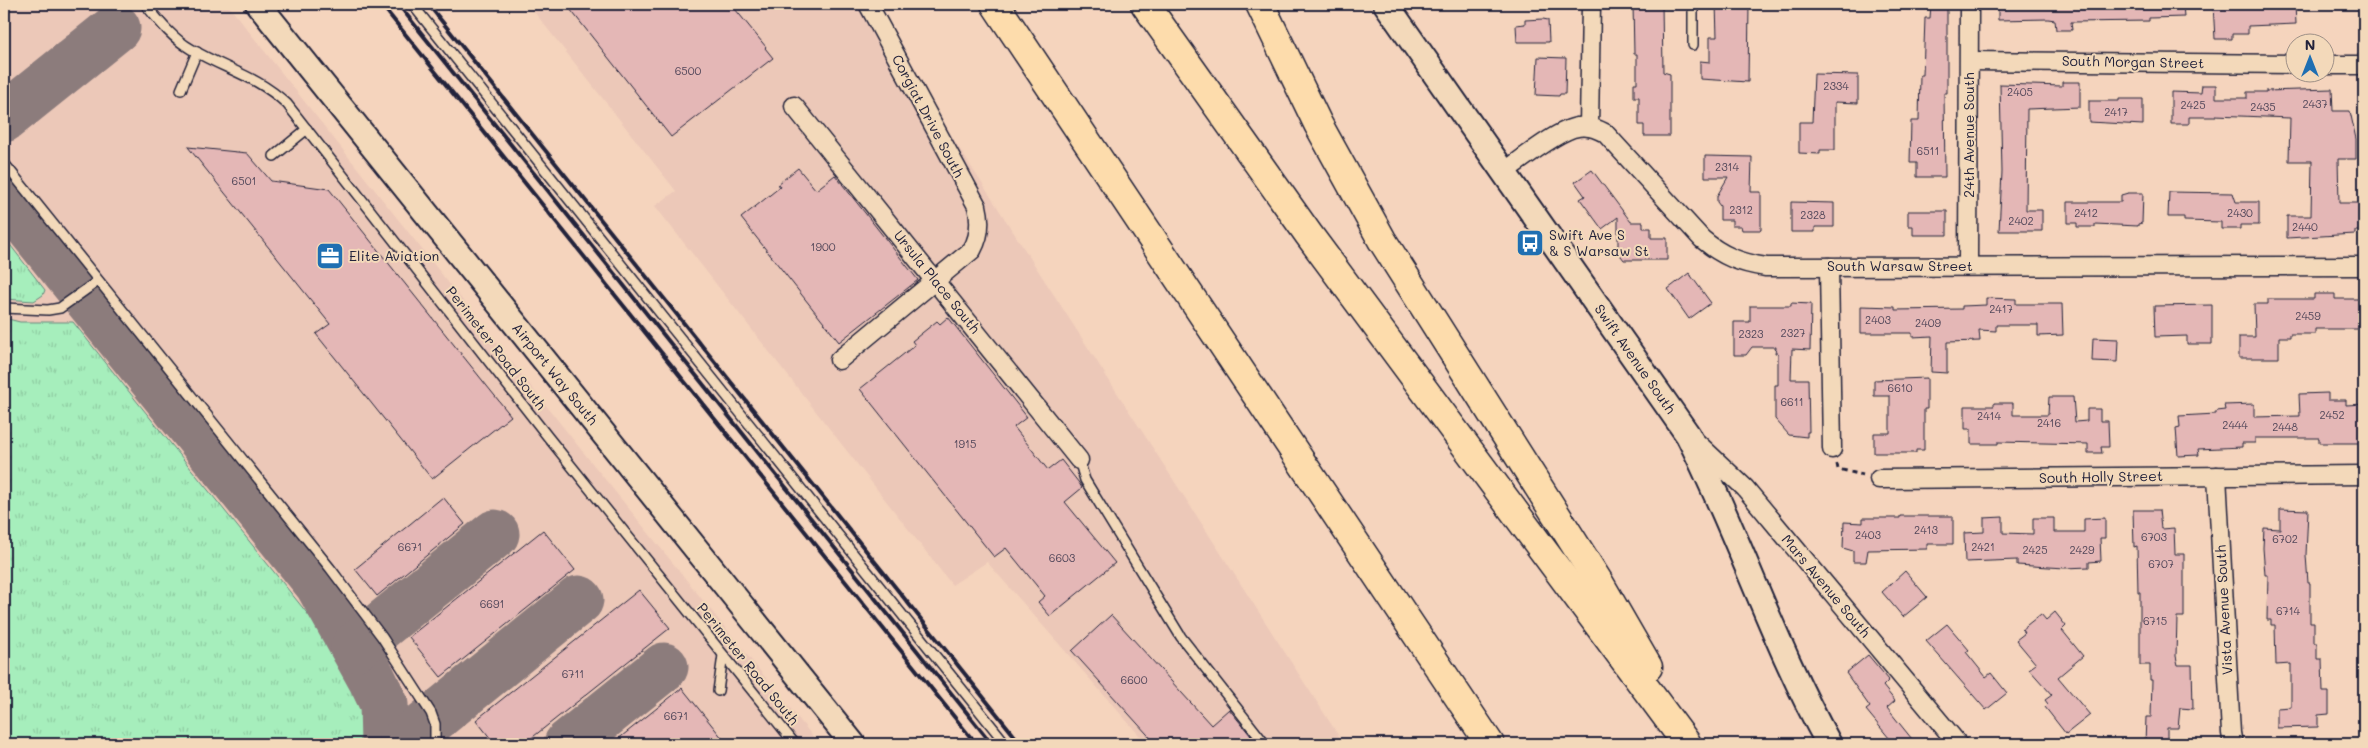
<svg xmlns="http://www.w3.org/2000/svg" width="2368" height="748" viewBox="0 0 2368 748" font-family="Mali,sans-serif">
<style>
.built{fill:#ecc8b8}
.grass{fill:url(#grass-tufts);stroke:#64887c}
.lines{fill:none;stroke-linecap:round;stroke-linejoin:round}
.taxiway{stroke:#8c7b7c;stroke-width:49}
.building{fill:#e4b7b6;stroke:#22223b}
.lane-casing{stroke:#22223b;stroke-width:12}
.street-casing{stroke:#22223b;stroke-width:21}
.secondary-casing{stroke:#22223b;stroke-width:28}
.highway-casing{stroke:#22223b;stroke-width:31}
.path{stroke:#22223b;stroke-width:3;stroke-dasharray:5 4;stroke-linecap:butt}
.lane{stroke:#f3d9ba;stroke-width:9}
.street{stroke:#f3d9ba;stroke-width:18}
.secondary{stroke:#f3d9ba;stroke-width:24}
.highway{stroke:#fddcac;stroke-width:28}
.rail{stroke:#22223b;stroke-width:4}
.labels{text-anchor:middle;stroke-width:4;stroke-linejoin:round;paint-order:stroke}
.number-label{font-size:11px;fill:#52475a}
.street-label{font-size:14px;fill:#22223b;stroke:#f3d9ba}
.poi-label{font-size:14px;fill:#22223b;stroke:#f3d9ba;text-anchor:start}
</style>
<defs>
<pattern id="grass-tufts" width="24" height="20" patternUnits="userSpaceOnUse" patternTransform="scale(1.25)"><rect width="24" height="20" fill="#a6eebc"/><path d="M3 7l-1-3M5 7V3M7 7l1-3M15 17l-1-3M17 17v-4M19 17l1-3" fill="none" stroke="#8fcca2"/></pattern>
</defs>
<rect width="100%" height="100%" fill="#f5d4bd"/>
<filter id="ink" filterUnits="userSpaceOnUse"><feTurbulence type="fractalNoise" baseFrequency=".02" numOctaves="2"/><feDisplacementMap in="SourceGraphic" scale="10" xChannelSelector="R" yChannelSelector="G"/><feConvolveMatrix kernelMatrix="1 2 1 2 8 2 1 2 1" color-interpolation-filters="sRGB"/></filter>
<g filter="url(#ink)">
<g class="built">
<path d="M4,4H227L579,447L819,744H4Z"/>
<path d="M528,4H866L1344,744H1147L987,562L952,585L655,206L676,191Z"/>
</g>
<g class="grass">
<path d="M4,237L45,290L43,295L34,301L4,299Z"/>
<path d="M4,318L20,322H73L323,633L360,684L376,714L375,744H4Z"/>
</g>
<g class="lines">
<g class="taxiway">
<path d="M4,118L116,28"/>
<path d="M4,195L319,584L372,679L384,704L385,744"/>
<path d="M355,647L495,534"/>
<path d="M402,744L579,600"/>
<path d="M568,744L664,667"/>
</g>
</g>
<g class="building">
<path d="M566,4H731L766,47L765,48L773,58L671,137Z"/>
<path d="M1633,4H1662L1663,72L1670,74V136H1644V125H1639V97H1634V83H1637V54H1634Z"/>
<path d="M1716,4H1749L1748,82L1700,79V61L1710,62V37H1717Z"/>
<path d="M1931,4H1947V93H1944L1945,177H1917V163H1910L1911,121H1919L1920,75H1923L1925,18H1930Z"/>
<path d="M1998,4H2183L2184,17L2149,18V21L2071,22L2072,30H2056L2055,20L2048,19L1998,20Z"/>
<path d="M2213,4H2295L2296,24L2248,26V34H2232V39H2215Z"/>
<path d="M1543,19L1548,20L1549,42H1517L1516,25L1525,24V20Z"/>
<path d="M1538,57L1566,58L1565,94H1560L1559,96L1536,95Z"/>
<path d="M1814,74L1858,75V103L1835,102V150H1820V154L1799,153V122H1812Z"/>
<path d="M2062,82H2080V107L2027,109L2026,210H2042V231H1999L2002,172L2000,84L2062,86Z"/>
<path d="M2202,85H2216V98H2247V92H2266V91L2332,89L2333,111H2350L2356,139V159H2338L2339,203H2364V231H2355V234L2287,238V216H2311L2312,161H2289L2290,118L2215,115V117H2189V124H2171V92L2201,93Z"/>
<path d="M2119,99H2143V125L2089,122V101H2119Z"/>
<path d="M188,147L247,153L271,181L329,189L511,416L432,479L316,334L330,324Z"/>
<path d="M1705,156L1752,157L1751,192H1761V230H1742L1741,226H1732V220H1720V206L1717,202V196L1728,177H1705Z"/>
<path d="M798,168L816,190L835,175L918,280L839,342L741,218L780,187L778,184Z"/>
<path d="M1592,170L1631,222H1643V228H1651V238H1667V260H1624L1618,252V217L1602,229L1580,199L1585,196L1575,182Z"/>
<path d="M2169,192L2233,193L2236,202H2259V225H2240V229H2221V222L2184,221V217H2168Z"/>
<path d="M2128,193H2143L2142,223L2138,224V226L2095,224V227H2077V223H2068V202H2121V195Z"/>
<path d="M1791,202L1834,203V227H1815V232H1791Z"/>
<path d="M1908,211H1947V235H1913V226H1908Z"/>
<path d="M1689,273L1711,303L1689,319L1668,289Z"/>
<path d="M2314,294H2335V299H2364V329H2315V334H2290V337H2279V358H2239V337H2255L2254,304H2268V299H2314Z"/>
<path d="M1986,298L2016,299V304H2062L2063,335L2038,336V325H1996V331L1979,330L1980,341L1947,342V373L1931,372L1932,336L1912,337V333H1861V306L1895,307V310L1962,309V306L1986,305Z"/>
<path d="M1791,303L1811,304L1810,350L1792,349L1791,379H1808L1809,432H1807V437L1789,435L1775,419V385H1778V353H1775L1776,347H1752L1746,355H1734V322H1750V306H1791Z"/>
<path d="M2212,305V344H2187V336L2155,337L2154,306Z"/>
<path d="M948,317L1027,417L1014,427L1048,470L1061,460L1079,483L1082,488L1065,502L1115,563L1050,616L1038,602L1045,596L1006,548L994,557L860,389L915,345L912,341L937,321L940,324Z"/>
<path d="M2093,338L2118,339L2117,362L2092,361Z"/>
<path d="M1927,378V409H1924V450H1916V453H1874V433H1890V396H1874V380Z"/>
<path d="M2328,393V400H2346V405L2364,404V443H2319V438H2255V443H2242V447L2198,449L2199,455L2178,456L2176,428L2180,427L2179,416L2216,414V411L2225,410L2224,405L2254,404V417L2300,416L2299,394Z"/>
<path d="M2049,397H2073L2075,422L2087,421V409H2100V421H2108L2109,447H2101L2102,453H2088V444L1998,442V444H1971V429H1965V406H1994V403H2013V415H2048Z"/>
<path d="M443,497L465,524L377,596L355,569Z"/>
<path d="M2280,509L2308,510L2306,555L2308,583H2310V623H2314V643H2317V659H2322L2323,692H2329V714L2318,715V727L2277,728V708L2291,707V664L2276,665L2275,625H2271V620H2267L2268,575H2265L2263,548L2264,528L2280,529Z"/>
<path d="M2133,510H2159L2161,529L2174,528L2175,554H2184V617H2177L2176,656L2178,665H2192L2193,709L2180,708L2178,728H2167V744H2145L2146,717H2151L2152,680H2150V665H2140V592H2138L2137,546L2134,547Z"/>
<path d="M1900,516H1953V544H1927V549L1868,550L1866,562H1853V551L1843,548L1844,522L1863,523V518H1900Z"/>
<path d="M2003,517V533L2033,534V518H2054V532H2084V519L2105,518V538H2100L2101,561L2089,562V567L2065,568L2017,565V560L1965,562L1964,533L1984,532V518Z"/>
<path d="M543,530L575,570L441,677L409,637Z"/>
<path d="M1905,571L1927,597L1903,617L1882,592Z"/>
<path d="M639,590L670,628L524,744H495L476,720Z"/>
<path d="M2055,612L2066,626L2062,630L2083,656L2058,677L2090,715L2066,734L2045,707L2048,704L2045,700L2052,695L2029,669L2036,664L2016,640L2025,633L2022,629L2041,614L2046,620Z"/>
<path d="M1111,615L1211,725L1229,709L1251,736L1242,744H1156L1072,651Z"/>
<path d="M1947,624L1969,650L1966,652L1986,677L1991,673L2007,693L1986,710L1926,641Z"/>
<path d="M1868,655L1889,680L1883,686L1895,701L1887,708L1916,744H1894L1866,710L1870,707L1846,673Z"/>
<path d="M682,688L727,744H612Z"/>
</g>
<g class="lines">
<g class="lane-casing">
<g id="lane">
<path d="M145,4C159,21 172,38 191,49C226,70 256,75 287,104L548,437L795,744"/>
<path d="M412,4L1006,744"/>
<path d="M1693,45V4"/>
<path d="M181,90L197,52"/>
<path d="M274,156L307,129"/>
<path d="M4,163L330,568L382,637L431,713L435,724V744"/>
<path d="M4,308L48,310L60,308L98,281"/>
<path d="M1079,460L1085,480L1181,637L1265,744"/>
<path d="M718,691L723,655"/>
</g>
</g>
<g class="street-casing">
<g id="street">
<path d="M1970,61L2296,64"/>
<path d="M2326,65H2364"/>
<path d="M794,106L1079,460"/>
<path d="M1589,127L1591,4"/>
<path d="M1504,172C1521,160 1559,129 1578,127C1587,125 1596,128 1605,133L1702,239C1722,256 1740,263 1766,267L2364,266"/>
<path d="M1968,266L1969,4"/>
<path d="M1829,267L1832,449"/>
<path d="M839,360L972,250C980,236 981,222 977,206L868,4"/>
<path d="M1694,440L1745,488L1958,744"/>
<path d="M2217,476L2231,733L2233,744"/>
<path d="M1879,479L2364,475"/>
</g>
</g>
<g class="secondary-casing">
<g id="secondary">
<path d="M258,4L853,744"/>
<path d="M1386,4L1688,435C1739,536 1774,645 1829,744"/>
</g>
</g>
<g class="highway-casing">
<g id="highway">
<path d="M995,4L1490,744"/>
<path d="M1145,4L1309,235L1687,744"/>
<path d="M1260,4L1318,124L1382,240L1600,584L1648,667"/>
</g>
</g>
<path class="path" d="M1837,464L1838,469L1863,475"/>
<use href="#lane" class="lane"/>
<use href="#street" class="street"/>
<use href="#secondary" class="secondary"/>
<use href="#highway" class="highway"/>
<g class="rail">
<path d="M381,4L976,744"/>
<path d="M398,4L992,744"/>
<path d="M428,4L1021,744"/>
</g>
</g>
</g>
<defs>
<g id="bus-square" transform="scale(1.4375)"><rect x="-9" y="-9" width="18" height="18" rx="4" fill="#1f6fb2" stroke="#f3d9ba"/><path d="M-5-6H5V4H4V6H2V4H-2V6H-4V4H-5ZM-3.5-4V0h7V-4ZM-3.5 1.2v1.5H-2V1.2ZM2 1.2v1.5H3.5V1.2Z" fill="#fff"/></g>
<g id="office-square" transform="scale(1.4375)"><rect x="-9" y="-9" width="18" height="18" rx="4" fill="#1f6fb2" stroke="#f3d9ba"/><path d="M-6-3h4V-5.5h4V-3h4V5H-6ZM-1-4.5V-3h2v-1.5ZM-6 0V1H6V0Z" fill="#fff"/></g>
</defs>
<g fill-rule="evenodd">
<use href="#bus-square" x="1530" y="243"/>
<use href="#office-square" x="330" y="256"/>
</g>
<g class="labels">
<g class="number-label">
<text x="688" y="75">6500</text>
<text x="1836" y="90">2334</text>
<text x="2020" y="96">2405</text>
<text x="2315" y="108">2437</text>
<text x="2193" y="109">2425</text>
<text x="2263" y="111">2435</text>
<text x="2116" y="116">2417</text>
<text x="1928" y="155">6511</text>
<text x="1727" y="171">2314</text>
<text x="244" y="185">6501</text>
<text x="1741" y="214">2312</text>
<text x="2086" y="217">2412</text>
<text x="2240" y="217">2430</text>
<text x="1813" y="219">2328</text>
<text x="2021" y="225">2402</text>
<text x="2305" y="231">2440</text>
<text x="823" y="251">1900</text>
<text x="2001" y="313">2417</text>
<text x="2308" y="320">2459</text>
<text x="1878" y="324">2403</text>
<text x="1928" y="327">2409</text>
<text x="1793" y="337">2327</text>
<text x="1751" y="338">2323</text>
<text x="1900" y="392">6610</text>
<text x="1792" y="406">6611</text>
<text x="2332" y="419">2452</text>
<text x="1989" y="420">2414</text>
<text x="2049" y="427">2416</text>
<text x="2235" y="429">2444</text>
<text x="2285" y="431">2448</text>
<text x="965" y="448">1915</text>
<text x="1926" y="534">2413</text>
<text x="1868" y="539">2403</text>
<text x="2154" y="541">6703</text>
<text x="2285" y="543">6702</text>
<text x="410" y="551">6671</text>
<text x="1983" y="551">2421</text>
<text x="2035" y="554">2425</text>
<text x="2082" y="554">2429</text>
<text x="1062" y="562">6603</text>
<text x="2161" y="568">6707</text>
<text x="492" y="608">6691</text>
<text x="2288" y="615">6714</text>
<text x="2155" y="625">6715</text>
<text x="573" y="678">6711</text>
<text x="1134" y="684">6600</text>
<text x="676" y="720">6671</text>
</g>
<g class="street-label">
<text transform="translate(2133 62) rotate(1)" y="5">South Morgan Street</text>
<text transform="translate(928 116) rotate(62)" y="5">Corgiat Drive South</text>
<text transform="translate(1969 135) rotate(-90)" y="5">24th Avenue South</text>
<text x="1900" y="271">South Warsaw Street</text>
<text transform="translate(937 282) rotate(51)" y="5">Ursula Place South</text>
<text transform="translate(496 348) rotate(52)" y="5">Perimeter Road South</text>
<text transform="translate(1635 359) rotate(55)" y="5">Swift Avenue South</text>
<text transform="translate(555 374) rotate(51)" y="5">Airport Way South</text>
<text transform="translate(2101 477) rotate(-1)" y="5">South Holly Street</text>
<text transform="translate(1826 586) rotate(50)" y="5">Mars Avenue South</text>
<text transform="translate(2224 610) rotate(-93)" y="5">Vista Avenue South</text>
<text transform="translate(748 664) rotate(51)" y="5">Perimeter Road South</text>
</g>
<g class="poi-label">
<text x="1549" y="240">Swift Ave S<tspan x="1549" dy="16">&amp; S Warsaw St</tspan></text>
<text x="349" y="261">Elite Aviation</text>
</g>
</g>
<rect width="2368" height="748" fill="none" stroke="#f3d9ba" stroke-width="20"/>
<rect x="10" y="10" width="2348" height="728" fill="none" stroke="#22223b" stroke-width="2" filter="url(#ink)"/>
<g transform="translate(2310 58)"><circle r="24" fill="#f3d9ba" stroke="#9f9087"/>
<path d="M0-4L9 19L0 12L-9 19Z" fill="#1f6fb2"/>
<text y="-8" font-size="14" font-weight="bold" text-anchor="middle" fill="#22223b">N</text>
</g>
</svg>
